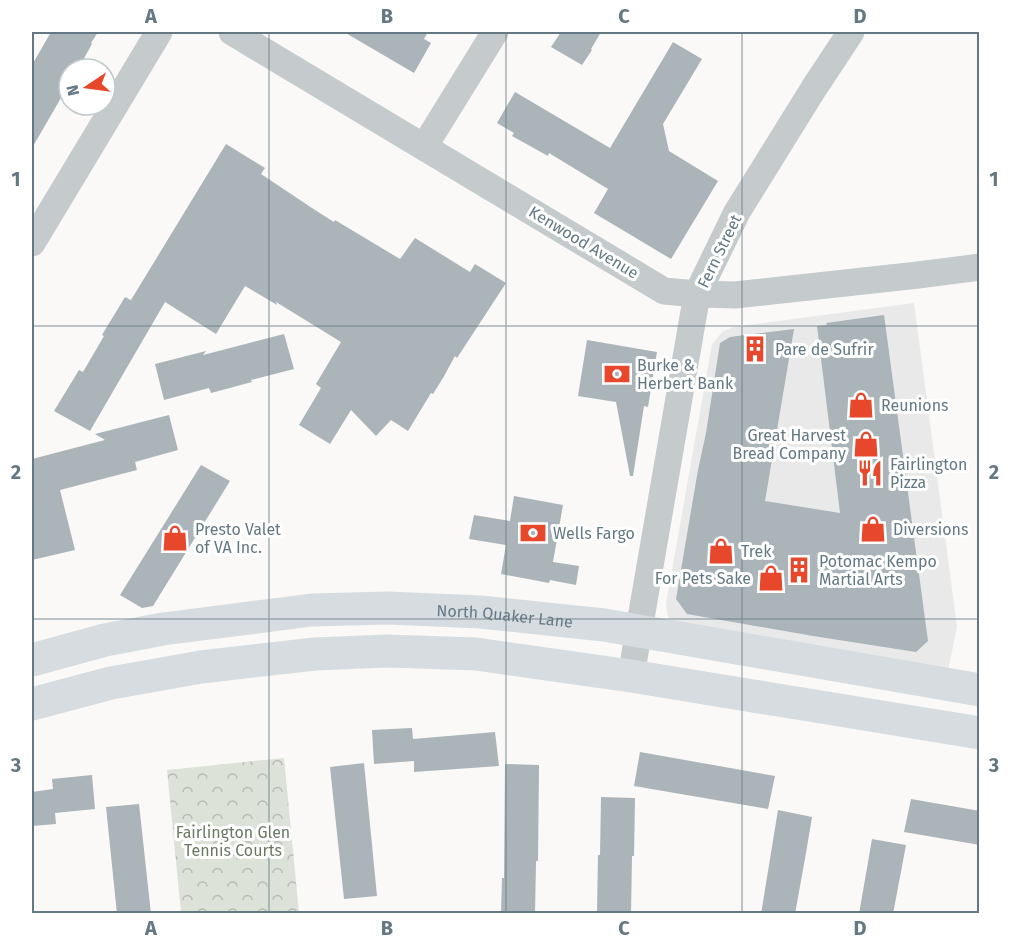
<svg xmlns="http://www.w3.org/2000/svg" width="1011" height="945" viewBox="0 0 1011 945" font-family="'Fira Sans',sans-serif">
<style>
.built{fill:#e8e9e8}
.park{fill:url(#park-crowns)}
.building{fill:#aab4b9}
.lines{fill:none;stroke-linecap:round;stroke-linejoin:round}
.street{stroke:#c5cacd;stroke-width:27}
.secondary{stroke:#d6dcdf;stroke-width:33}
.grid{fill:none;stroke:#647883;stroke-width:1.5;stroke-opacity:0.55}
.labels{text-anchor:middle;stroke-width:6;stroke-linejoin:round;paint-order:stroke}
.street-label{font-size:16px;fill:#647883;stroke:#fff}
.poi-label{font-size:16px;fill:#647883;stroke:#fff;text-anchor:start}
.park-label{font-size:16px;fill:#697a63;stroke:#fff}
.neatline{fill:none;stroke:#647883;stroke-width:2}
.grid-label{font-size:20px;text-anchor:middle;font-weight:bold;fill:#647883}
</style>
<defs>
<pattern id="park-crowns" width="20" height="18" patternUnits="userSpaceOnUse" patternTransform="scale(1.5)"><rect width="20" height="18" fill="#dce2d8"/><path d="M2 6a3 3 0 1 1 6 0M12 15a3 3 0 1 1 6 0" fill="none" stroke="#b6bcb5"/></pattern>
</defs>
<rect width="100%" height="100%" fill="#faf9f7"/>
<path class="built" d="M914,303L957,627L948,671L674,624L668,617L666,604L712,344L723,331L734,327Z"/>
<path class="park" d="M284,758L299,913H181L167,770Z"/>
<g class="building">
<path d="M51,32H98L91,43L92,44L78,69H69V84L32,148V65Z"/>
<path d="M344,32H428L424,39L431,43L414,73Z"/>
<path d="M561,32H601L591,49L592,50L582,65L551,47Z"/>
<path d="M673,42L702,59L663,124L669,151L718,181L671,259L594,213L608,189L549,153L548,156L512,136L514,133L497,123L515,92L610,148Z"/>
<path d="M226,144L265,168L261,174L315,210L334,222L335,220L400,259L415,238L470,272L475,264L506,283L457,358L455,356L443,378L433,394L431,393L408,431L391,420L376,436L351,410L330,444L299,425L321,388L316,384L341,342L276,302L277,305L245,286L216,334L165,302L90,431L54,411L79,370L83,372L104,336L102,335L125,297L131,300Z"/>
<path d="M884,315L928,641L916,652L813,636L687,614L676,599L698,470L706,433L720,343L730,337L794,329L765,501L840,513L817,326L827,325L826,323Z"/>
<path d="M284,334L294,369L251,380L252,382L211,393L209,388L164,400L155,364L206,351L203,355Z"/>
<path d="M587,340L657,352L648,407L644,406L633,476H630L616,402L578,396Z"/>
<path d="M169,415L178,450L135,462L137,470L60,490L75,550L32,560V459L105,440L95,434Z"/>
<path d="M201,465L230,481L153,606L142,608L120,595Z"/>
<path d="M514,496L563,505L553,562L579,566L576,585L550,580L549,583L501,574L506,545L469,539L474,515L510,521Z"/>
<path d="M412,728L413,739L495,732L499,766L414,772V761L374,764L372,730Z"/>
<path d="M640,752L775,776L768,809L634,786Z"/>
<path d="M364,763L377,896L344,899L330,767Z"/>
<path d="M505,764L539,765L538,861H536L535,914H501L502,878H504Z"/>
<path d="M92,775L95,809L55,813L56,824L32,826V792L53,789L52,779Z"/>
<path d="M601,797L635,798L634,856H632L631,914H597L598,855H600Z"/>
<path d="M911,799L980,811V845L904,832Z"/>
<path d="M139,804L151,914H117L106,807Z"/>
<path d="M778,810L812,817L806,853L795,914H761Z"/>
<path d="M872,839L906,845L893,914H859Z"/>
</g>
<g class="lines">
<g class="street">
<path d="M232,32L664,291L697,294L735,295L918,275L980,267"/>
<path d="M424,147L495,32"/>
<path d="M32,243L159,32"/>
<path d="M631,676L697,294L737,212L814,88L851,32"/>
</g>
<g class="secondary">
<path id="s1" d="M32,660L105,640L163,629L312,610L388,608L481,612L604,625L980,690"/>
<path d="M32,704L111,683L201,667L315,654L387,651L476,654L631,676L980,733"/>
</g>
</g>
<path class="grid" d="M269,32V914M506,32V914M742,32V914M32,326H980M32,619H980"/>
<defs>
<g id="building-bare" transform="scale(2.07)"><path d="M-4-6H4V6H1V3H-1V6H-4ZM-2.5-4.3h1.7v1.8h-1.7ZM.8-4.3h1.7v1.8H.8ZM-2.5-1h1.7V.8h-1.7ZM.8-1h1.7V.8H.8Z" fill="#e7472a" stroke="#fff" stroke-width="2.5" paint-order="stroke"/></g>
<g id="bank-bare" transform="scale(2.07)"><path d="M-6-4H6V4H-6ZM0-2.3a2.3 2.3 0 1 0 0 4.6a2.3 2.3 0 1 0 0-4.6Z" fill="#e7472a" stroke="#fff" stroke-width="2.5" paint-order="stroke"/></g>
<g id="shop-bare" transform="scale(2.07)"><path d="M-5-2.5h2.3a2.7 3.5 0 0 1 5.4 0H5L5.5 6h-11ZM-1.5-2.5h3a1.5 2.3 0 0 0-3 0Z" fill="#e7472a" stroke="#fff" stroke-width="2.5" paint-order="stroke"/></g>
<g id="restaurant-bare" transform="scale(2.07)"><path d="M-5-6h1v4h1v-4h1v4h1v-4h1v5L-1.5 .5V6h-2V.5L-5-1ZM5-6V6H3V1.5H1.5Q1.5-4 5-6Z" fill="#e7472a" stroke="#fff" stroke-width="2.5" paint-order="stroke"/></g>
</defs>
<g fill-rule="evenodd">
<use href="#building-bare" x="755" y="349"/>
<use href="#bank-bare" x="617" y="374"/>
<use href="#shop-bare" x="861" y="405"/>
<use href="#shop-bare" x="866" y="444"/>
<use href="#restaurant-bare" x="870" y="473"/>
<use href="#shop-bare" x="873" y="529"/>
<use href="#bank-bare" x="533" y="533"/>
<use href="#shop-bare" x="175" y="538"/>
<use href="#shop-bare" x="721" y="551"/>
<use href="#building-bare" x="799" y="570"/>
<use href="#shop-bare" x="771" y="578"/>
</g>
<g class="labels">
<g class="street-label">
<text transform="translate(584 242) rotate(31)" y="6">Kenwood Avenue</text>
<text transform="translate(719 251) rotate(-64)" y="6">Fern Street</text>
<text dy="6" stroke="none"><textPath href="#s1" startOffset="478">North Quaker Lane</textPath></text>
</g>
<g class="poi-label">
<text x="775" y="355">Pare de Sufrir</text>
<text x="637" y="371">Burke &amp;<tspan x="637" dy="18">Herbert Bank</tspan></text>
<text x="881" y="411">Reunions</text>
<text x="846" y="441" text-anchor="end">Great Harvest<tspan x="846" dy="18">Bread Company</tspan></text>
<text x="890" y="470">Fairlington<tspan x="890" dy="18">Pizza</tspan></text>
<text x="195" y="535">Presto Valet<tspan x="195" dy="18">of VA Inc.</tspan></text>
<text x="893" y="535">Diversions</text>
<text x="553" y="539">Wells Fargo</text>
<text x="741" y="557">Trek</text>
<text x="819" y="567">Potomac Kempo<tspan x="819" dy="18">Martial Arts</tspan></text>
<text x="751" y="584" text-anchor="end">For Pets Sake</text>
</g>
<g class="park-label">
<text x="233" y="838">Fairlington Glen<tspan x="233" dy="18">Tennis Courts</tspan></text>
</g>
</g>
<rect width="1011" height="945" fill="none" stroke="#ffffff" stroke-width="66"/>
<g transform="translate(87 87) rotate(257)"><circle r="28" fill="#ffffff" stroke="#c1c9cd" stroke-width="1.5"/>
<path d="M0-4.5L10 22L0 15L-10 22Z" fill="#e7472a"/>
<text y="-9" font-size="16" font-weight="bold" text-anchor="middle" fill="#647883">N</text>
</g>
<rect x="33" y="33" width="945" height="879" class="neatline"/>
<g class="grid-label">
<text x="151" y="23">A</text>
<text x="387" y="23">B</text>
<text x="624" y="23">C</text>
<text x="860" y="23">D</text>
<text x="16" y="186">1</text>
<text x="994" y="186">1</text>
<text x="16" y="479">2</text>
<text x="994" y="479">2</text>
<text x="16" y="772">3</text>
<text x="994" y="772">3</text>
<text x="151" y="935">A</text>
<text x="387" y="935">B</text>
<text x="624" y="935">C</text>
<text x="860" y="935">D</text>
</g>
</svg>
